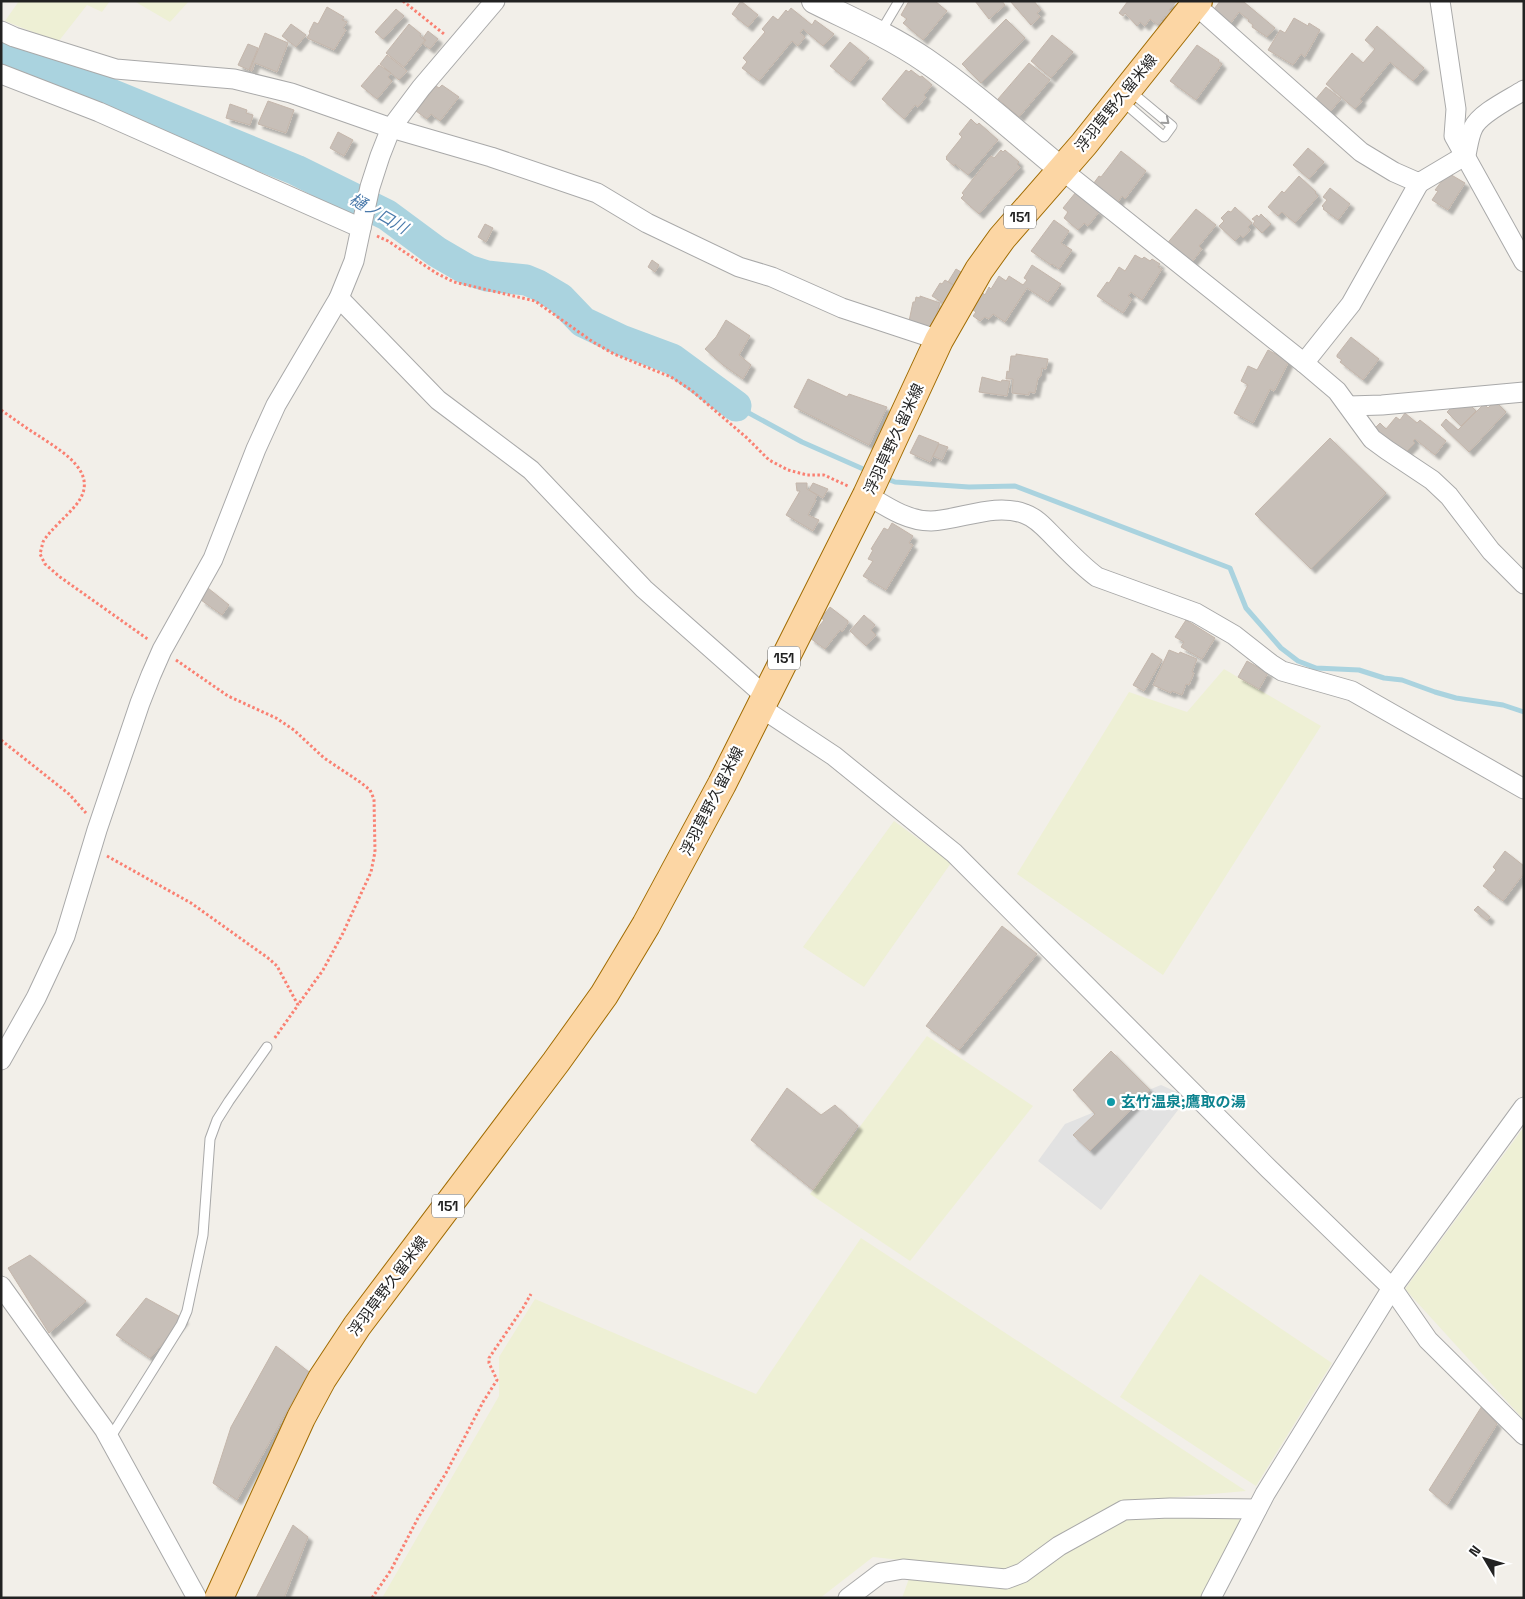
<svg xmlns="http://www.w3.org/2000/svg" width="1525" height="1599" viewBox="0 0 1525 1599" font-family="'Space Grotesk','Noto Sans JP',sans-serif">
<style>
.farmland{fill:#eef0d5}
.parking{fill:#e2e2e2}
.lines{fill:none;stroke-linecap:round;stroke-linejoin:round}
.stream{stroke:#aad3df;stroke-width:5}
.river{stroke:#aad3df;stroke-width:31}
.building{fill:#c7bfb8;stroke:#c4b6ab;filter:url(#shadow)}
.service-casing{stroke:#a9a9a9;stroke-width:11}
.minor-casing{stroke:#a9a9a9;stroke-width:21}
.tertiary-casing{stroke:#a9a9a9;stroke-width:26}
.primary-casing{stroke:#a06b00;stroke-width:30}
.path{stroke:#fa8072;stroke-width:3;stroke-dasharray:2.5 2.5;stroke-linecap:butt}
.service{stroke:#fff;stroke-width:9}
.minor{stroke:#fff;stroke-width:19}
.tertiary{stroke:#fff;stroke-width:24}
.primary{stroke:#fcd6a4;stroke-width:28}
.oneway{stroke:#9c9c9c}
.culture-dot{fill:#0f9aa8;stroke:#fff;stroke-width:2}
.labels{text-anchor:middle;stroke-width:4.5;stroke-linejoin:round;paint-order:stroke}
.shield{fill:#fff;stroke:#646464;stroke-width:1}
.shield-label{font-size:14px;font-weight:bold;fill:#222}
.street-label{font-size:15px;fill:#222;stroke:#fff}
.culture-label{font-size:15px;font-weight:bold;fill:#0d838f;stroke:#fff;text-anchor:start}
.water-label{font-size:16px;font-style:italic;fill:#4a7aab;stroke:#fff}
</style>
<defs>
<filter id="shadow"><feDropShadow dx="4.5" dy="4.5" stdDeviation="1" flood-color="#0004"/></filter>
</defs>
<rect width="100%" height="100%" fill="#f2efe9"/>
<g class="farmland">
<path d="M19,1H110L102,12L87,5L58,42L5,21Z"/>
<path d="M134,1H189L170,22Z"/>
<path d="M1224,669L1321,726L1163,975L1017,874L1129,692L1187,712Z"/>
<path d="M894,821L951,863L864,987L803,947Z"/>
<path d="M927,1036L1033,1106L910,1261L810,1194Z"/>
<path d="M1524,1127V1420L1405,1289Z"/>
<path d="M861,1238L1246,1491L1122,1502L1021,1563L1002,1571L873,1557L820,1598H382L499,1396V1357L535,1299L756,1394Z"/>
<path d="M1200,1274L1332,1363L1256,1486L1120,1397Z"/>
<path d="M1248,1508L1203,1598H902L911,1573L1019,1581L1114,1518Z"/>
</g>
<path class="parking" d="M1161,1085L1188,1097L1101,1210L1038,1161L1065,1124Z"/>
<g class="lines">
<g class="stream">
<path d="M736,406L802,442L870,472"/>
<path d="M885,478L895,482L969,487L1015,486L1230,568L1246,608L1281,648L1298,661L1316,668L1359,670L1384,678L1402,680L1435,692L1456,698L1503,705L1524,712"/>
</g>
<path class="river" d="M1,49L296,170L387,215L437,252L468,270L487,276L526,280L538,285L560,298L583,322L621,340L672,359L736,406"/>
</g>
<g class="building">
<path d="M741,1L758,15L748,27L732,14Z"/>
<path d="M909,1H935L947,11L923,40L903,23L907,19L901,15Z"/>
<path d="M975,1H1002L1005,5L989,19Z"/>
<path d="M1010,1H1034L1041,10L1037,13L1040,17L1031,25Z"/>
<path d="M1128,1H1177L1169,10L1173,13L1168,19L1165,16L1158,25L1150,19L1145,26L1140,22L1137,26L1125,13L1123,16L1119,13Z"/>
<path d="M1220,1L1244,2L1275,28L1267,37L1252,27L1253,25L1248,21L1249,20L1239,12L1230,24L1212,12Z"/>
<path d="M327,7L344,17L342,20L347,22L343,28L346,30L334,50L307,38L310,33L309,32L314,22L318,24Z"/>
<path d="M791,8L812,25L815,20L834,34L823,46L803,29L800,33L805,37L798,46L792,41L759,81L742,68L747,62L743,58L765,32L762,29L773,16L778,20L786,10L788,12Z"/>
<path d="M396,9L404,16L383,39L375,32Z"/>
<path d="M1294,18L1308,26L1309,23L1320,30L1305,57L1301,54L1293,65L1268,50L1280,30L1285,33Z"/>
<path d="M1006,19L1025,38L981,83L962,64Z"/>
<path d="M291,24L306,35L296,47L282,36Z"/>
<path d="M409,24L421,34L420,36L425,40L404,67L386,53Z"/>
<path d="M1377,26L1424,68L1413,81L1390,62L1360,99L1362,101L1355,109L1326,84L1352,53L1363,63L1375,49L1365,40Z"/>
<path d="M428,31L438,39L430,49L423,44L426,40L423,38Z"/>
<path d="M265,33L288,43L277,72L255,63L252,71L250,70Z"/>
<path d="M1052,35L1073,52L1051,78L1031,61Z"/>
<path d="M850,42L869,58L850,82L830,66Z"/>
<path d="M248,44L258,48L249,70L238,65Z"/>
<path d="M1197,45L1219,60L1218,61L1222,64L1196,100L1170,81Z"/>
<path d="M387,55L407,71L399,80L380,64Z"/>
<path d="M1029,63L1050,80L1019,117L998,99Z"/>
<path d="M379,65L391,73L388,77L392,81L377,99L361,86Z"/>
<path d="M906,70L909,72L911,70L920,77L922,76L932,85L924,95L926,97L918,107L915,105L904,119L882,99Z"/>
<path d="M442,85L459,97L440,121L431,114L427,119L416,111L436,86L439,88Z"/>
<path d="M1326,87L1341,99L1329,113L1315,100Z"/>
<path d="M268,101L294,110L286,133L258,124Z"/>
<path d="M230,104L247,110L246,113L253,115L250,125L226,118Z"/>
<path d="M971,119L977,125L979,123L998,140L968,175L955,164L954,166L946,159L947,158L946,157L962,137L959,134Z"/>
<path d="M338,132L353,140L344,156L330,148Z"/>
<path d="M1308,148L1324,162L1309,179L1293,165Z"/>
<path d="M1001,150L1003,152L1005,150L1019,162L1017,164L1020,167L979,214L961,198L964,195L962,193L991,156L994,158Z"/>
<path d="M1121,151L1146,171L1125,199L1122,196L1115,206L1091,187L1099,176L1101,177Z"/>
<path d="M1448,173L1465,183L1448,210L1432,200L1438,191L1435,190Z"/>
<path d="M1299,176L1316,192L1315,193L1318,196L1295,223L1282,212L1278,216L1268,207L1282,191L1284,193Z"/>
<path d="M1330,188L1350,204L1338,220L1323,209L1324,208L1322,206L1327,200L1323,197Z"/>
<path d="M1076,192L1099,212L1088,226L1084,223L1078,230L1064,218L1068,212L1063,208Z"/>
<path d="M1235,207L1252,223L1248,227L1250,230L1243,238L1240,235L1235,241L1219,226L1224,221L1221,218L1228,211L1231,212Z"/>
<path d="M1196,209L1216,225L1199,246L1202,249L1189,266L1165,246Z"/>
<path d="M1261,214L1271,224L1262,233L1253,224L1255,221L1252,219L1257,215L1259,217Z"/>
<path d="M1054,220L1069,231L1061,243L1072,250L1059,269L1052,264L1051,265L1031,251Z"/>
<path d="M485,224L493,228L486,242L478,237Z"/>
<path d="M1135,255L1142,259L1144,257L1150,261L1152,259L1160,264L1158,267L1162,269L1142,300L1131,292L1128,296L1132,299L1123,313L1097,296L1107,282L1109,283L1119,267L1125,271Z"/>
<path d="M652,260L659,265L655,272L648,267Z"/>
<path d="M1032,265L1061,284L1048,302L1027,288L1005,322L993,314L989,319L985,317L980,321L973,316L976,312L973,310L983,293L985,295L989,287L991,289L999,276L1006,281L1009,276L1023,285L1027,280L1024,278Z"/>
<path d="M956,269L961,272L954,285L948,282Z"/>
<path d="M945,280L955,286L946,305L932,296L940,283L942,284Z"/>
<path d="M920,296L940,303L931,332L908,326L913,302H915L916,297L920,298Z"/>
<path d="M726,320L750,336L739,355L751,365L743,379L723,365L705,349L716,337Z"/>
<path d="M1351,337L1379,359L1363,380L1340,362L1342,360L1337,357V355Z"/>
<path d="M1268,350L1289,361L1274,391L1270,389L1253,423L1234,413L1248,385L1241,381L1248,366L1257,370Z"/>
<path d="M1016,354L1048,359L1046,369L1042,368L1041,376L1038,378L1035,393L1029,392V395L1012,393L1013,379H1006L1007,371L1009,372L1011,356H1016Z"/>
<path d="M982,377L1001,382L1002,380L1010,381L1007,396L979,392Z"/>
<path d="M808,379L847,397L849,394L887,407L869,445L794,407Z"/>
<path d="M1495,401L1506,412L1469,452L1441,425L1446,419L1458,430L1484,404L1488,408Z"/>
<path d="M1469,404L1476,411L1461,426L1447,412L1454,405Z"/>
<path d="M1405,413L1417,423L1420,420L1446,441L1435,455L1415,439L1413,441L1415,443L1404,454L1374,429L1380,423L1386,429L1396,417L1400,420Z"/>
<path d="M919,435L939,443L930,462L910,453Z"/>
<path d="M1330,438L1386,493L1311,569L1255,514Z"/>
<path d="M939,444L948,447L942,460L933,456Z"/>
<path d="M796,483H807V489L817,495L815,499L816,500L808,515L819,520L813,531L786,515L800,491H797Z"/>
<path d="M813,483L828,489L823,498L809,490Z"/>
<path d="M892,523L913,536L909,543L913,545L886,590L863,576L873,561L868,559L873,550L871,549L884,528L888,530Z"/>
<path d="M208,588L229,605L222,615L201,600Z"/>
<path d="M830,607L848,621V623L842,632L840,630L825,649L810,638L824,620L821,618Z"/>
<path d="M864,615L875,625L871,630L876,635L866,646L850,631Z"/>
<path d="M1186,620L1215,638L1202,659L1181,647L1184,642L1175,637Z"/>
<path d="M1169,650L1179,654L1180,652L1197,659L1192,672L1194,673L1189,685L1186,684L1182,695L1172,691L1171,693L1153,685Z"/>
<path d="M1152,653L1162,660L1144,691L1133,685Z"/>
<path d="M1247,661L1268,673L1259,689L1238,677Z"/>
<path d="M1505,851L1524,866V873L1503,901L1483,886L1496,870L1493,867Z"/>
<path d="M1478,906L1490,917L1487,921L1474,910Z"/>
<path d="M1002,926L1037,954L959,1050L926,1026Z"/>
<path d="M1111,1051L1150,1090L1090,1151L1073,1135L1095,1114L1073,1090Z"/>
<path d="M787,1088L821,1115L835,1105L858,1126L813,1190L751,1140Z"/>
<path d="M30,1255L86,1301L49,1333L8,1268Z"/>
<path d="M146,1298L184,1319L150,1358L116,1335Z"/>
<path d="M276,1346L309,1372L237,1500L213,1483L231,1427Z"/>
<path d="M1482,1406L1497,1424L1447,1505L1429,1490Z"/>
<path d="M293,1525L308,1537L284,1598H256Z"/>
</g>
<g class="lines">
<g class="service-casing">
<g id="service">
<path d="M880,33L899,1"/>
<path d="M1121,100L1164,137L1172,126L1130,91"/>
<path d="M110,1438L181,1325L187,1311L203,1235L210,1139L217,1120L229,1101L267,1047"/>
</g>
</g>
<g class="minor-casing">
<g id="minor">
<path d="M1191,1L1361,152L1394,172L1419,183L1466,155C1468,146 1469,136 1473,128C1480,113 1510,99 1524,90"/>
<path d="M1440,1L1456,109L1454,136L1524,262"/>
<path d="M1,31L14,37L116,69L234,79L291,93L391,128L491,157L597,193L647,223L739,267L772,277L842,308L939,340"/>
<path d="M1,74L99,112L361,228L354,261L339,298L276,405L256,449L213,559L162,650L151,675L140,703L97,830L65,936L36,998L1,1060"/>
<path d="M1062,170L1304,363L1337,391L1372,439L1387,450L1432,480L1449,496L1491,551L1524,584"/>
<path d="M361,228L370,187L380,156L391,128L421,88L495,1"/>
<path d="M339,298L438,400L531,470L644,589L765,696"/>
<path d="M1304,363L1351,304L1419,183"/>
<path d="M1349,406L1382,405L1524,392"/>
<path d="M867,495C887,507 907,521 931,521C961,520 995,502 1025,514C1037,518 1046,529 1055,538C1069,552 1082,566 1097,577L1196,613L1234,635L1271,664L1282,671L1352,691L1524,789"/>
<path d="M760,707L834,756L954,853L1269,1169L1392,1288L1428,1340L1524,1435"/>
<path d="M1,1286L104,1429L197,1598"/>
<path d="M848,1598L881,1573L903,1569L1006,1579L1022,1573L1059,1546L1124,1510L1170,1508L1257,1509"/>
<path d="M1211,1598L1265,1494L1392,1288L1524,1107"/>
</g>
</g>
<g class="tertiary-casing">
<path id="tertiary" d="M814,1C852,20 890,36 925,60C973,93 1017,133 1062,170"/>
</g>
<g class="primary-casing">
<path id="primary" d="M219,1598L301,1418L322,1379L357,1326L556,1062L604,995L646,925L722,784L867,495L939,340L979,270L1002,238L1084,144L1198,1"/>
</g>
<g class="path">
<path d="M403,1L444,34"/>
<path d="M377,236L388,241L436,273L454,282L535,301L593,342L614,354L671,377L691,390L747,438L769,460L788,470L807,475H824L848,486"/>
<path d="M1,410C14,419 26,428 39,436C61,451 102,473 76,505C68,515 48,532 43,542C42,546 41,550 40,554L45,564L60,577L149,640"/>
<path d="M176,660L228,696L276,718L294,730L324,758L360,782L370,790L374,799L375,852L371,872L343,933L323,970L298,1005"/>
<path d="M1,740L69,794L86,813"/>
<path d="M107,856L191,903L268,958L277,966L298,1005L274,1039"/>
<path d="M372,1598L391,1570L418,1518L446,1473L483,1402L497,1380L489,1363V1358L523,1308L531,1294"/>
</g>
<use href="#service" class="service"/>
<use href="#minor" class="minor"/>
<use href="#tertiary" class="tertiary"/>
<use href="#primary" class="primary"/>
</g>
<defs><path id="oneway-chevron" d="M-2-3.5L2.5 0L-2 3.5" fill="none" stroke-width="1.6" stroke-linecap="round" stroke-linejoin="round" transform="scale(1.25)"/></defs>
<use class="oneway" href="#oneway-chevron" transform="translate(1166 121) rotate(40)"/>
<circle class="culture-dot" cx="1111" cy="1102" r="5"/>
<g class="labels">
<g class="shield">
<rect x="1004" y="205.5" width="32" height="23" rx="4"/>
<rect x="768" y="646.5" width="32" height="23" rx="4"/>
<rect x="432" y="1194.5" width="32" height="23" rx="4"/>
</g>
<g class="shield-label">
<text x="1020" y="222">151</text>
<text x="784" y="663">151</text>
<text x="448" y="1211">151</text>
</g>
<g class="street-label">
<text transform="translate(1116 103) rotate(-51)" y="5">浮羽草野久留米線</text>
<text transform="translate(894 439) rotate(-65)" y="5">浮羽草野久留米線</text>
<text transform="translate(712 801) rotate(-63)" y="5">浮羽草野久留米線</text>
<text transform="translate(388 1286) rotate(-53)" y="5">浮羽草野久留米線</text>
</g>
<g class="culture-label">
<text x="1121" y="1107">玄竹温泉;鷹取の湯</text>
</g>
<g class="water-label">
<text transform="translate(379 213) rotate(30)" y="6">樋ノ口川</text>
</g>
</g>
<rect width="1525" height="1599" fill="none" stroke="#222222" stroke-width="5"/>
<g transform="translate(1485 1559) rotate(308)" stroke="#ffffff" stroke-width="4" paint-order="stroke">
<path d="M0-4L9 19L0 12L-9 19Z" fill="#222222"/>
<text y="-8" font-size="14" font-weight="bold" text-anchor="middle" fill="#222222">N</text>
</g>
</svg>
